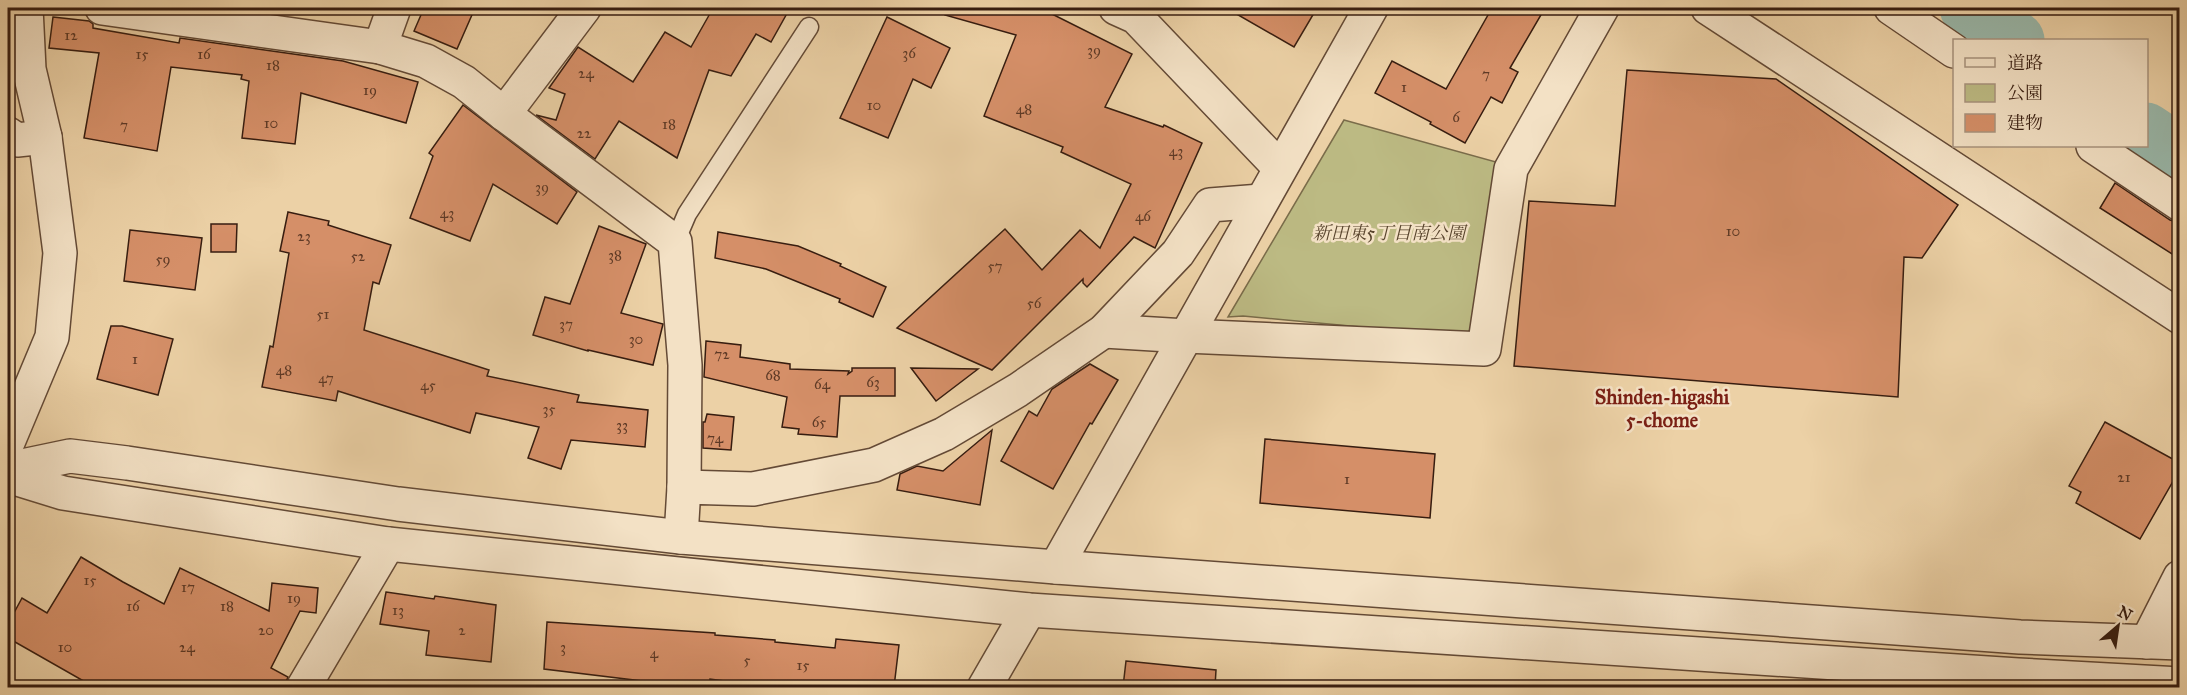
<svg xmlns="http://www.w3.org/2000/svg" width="2187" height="695" viewBox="0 0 2187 695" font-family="'IM FELL Great Primer','Noto Serif JP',serif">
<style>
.green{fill:#bcba83;stroke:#7a6c4a;stroke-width:1.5}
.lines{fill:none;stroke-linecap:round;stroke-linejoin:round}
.river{stroke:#99b7a9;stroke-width:57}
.building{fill:#d58f68;stroke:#371d10;stroke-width:1.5}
.service-casing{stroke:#644a36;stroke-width:21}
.minor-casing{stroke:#644a36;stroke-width:36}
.tertiary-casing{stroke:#644a36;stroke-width:36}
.service{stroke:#f3e1c5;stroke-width:18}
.minor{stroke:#f3e1c5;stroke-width:33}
.tertiary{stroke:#f3e1c5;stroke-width:33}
.labels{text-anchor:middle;stroke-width:5;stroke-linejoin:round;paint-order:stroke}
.number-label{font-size:15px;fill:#5e3a26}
.park-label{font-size:18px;font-style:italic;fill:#58442d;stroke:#f3e1c5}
.neighbourhood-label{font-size:20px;font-weight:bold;fill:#7a1f14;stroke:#f3e1c5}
</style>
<rect width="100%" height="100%" fill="#ecd1a6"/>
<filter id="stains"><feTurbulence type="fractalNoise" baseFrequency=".00333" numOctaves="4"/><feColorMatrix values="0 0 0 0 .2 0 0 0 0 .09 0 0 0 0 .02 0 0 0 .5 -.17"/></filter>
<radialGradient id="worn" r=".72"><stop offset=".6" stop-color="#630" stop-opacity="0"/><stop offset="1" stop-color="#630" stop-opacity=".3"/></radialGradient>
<path class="green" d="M1344,120L1496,162L1474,332L1436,334L1243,316L1228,317Z"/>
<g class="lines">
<g class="river">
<path d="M1968,8L2016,40"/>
<path d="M2146,131L2180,154"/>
</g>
</g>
<g class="building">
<path d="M424,8H475L457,49L414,31Z"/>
<path d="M707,8H790L771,42L756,34L731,76L709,70L677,158L619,121L595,159L536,115L556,120L565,94L549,88L578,47L633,82L665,32L691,47L712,10Z"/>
<path d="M946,8H1053L1052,14L1132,54L1105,107L1163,127L1164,125L1202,143L1155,248L1134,237L1087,287L1083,283V279L992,370L897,328L1005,229L1042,270L1080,230L1100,248L1131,184L1061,152L1063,147L984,116L1016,35L945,15Z"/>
<path d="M1226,8H1317L1294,47Z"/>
<path d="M1492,8H1545L1510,68L1518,72L1502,103L1491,97L1465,143L1430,124L1431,122L1375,93L1392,61L1446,89Z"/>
<path d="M53,17L89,21L93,24V28L179,43L180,38L343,61L418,82L406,123L301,93L295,144L242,138L249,81L241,79L242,75L171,67L157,151L84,138L99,53L49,48Z"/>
<path d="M887,17L950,48L931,88L913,79L888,138L840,118Z"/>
<path d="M1627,70L1776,79L1958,205L1922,258L1904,257L1898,397L1514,366L1529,201L1615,206Z"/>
<path d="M463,105L577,192L557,224L493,184L470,241L410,218L433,156L429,153Z"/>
<path d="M2115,183L2170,220L2180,223V259L2100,208Z"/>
<path d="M288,212L329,221L328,225L391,245L379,284L373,282L364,330L489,370L487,376L579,395L577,402L648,410L645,447L571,440L561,469L528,458L539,427L476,413L470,433L338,391L336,401L262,387L270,346L273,347L289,253L280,251Z"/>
<path d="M211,224H237L236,252H211Z"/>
<path d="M599,226L646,244L621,313L663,324L653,365L588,350V351L533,335L545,297L570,304Z"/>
<path d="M130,230L202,238L195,290L124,281Z"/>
<path d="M718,232L798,246L841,264L840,266L886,287L873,317L839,302L840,299L766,269L715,258Z"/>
<path d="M111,326H122L173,339L158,395L97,379Z"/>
<path d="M706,341L741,345L740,357L790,364V369L849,371L848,374L852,371V368H895V396H840L837,437L798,434L799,429L782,427L787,397L704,377Z"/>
<path d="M1090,364L1118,380L1092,424L1090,423L1053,489L1001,461L1029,411L1037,416L1052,389Z"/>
<path d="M911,368L978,369L936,401Z"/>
<path d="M707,414L734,417L731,450L703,448V422H705Z"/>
<path d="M2105,422L2180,463V469L2140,539L2076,503L2081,492L2069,486Z"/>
<path d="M992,430L980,505L897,490L900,474L917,466L943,471Z"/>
<path d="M1265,439L1435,454L1430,518L1260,503Z"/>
<path d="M81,557L123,582L164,604L180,568L269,611L272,583L318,588L316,613L300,611L271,668L288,677L284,687H94L8,638V624L22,598L47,613Z"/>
<path d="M386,592L434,599L435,596L496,605L491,662L426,655L429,631L380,624Z"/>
<path d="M547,622L715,633V635L775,640V642L835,648L836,639L899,645L894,687H810L771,683V687L710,679L709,687H692L544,669Z"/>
<path d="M1126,661L1216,670L1215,687H1123Z"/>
</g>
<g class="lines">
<g class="service-casing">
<path id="service" d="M675,242L687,214L809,27"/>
</g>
<g class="minor-casing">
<g id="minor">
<path d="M102,8L380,47L426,61L464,82L504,114L584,8"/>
<path d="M1116,8L1136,17L1280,168"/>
<path d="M1708,8L2180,317"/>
<path d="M1891,8L1954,51"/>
<path d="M380,47L394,8"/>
<path d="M504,114L675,242L685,365L684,487"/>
<path d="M8,134L17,140L45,137"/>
<path d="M2093,146L2180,204"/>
<path d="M1104,331L1186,336L1484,349L1511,169L1602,8"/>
<path d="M8,442L52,337L60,253L45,137L29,69L26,8"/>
<path d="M681,537L684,487L753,489L874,465L944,434L1018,390L1104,331L1178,253L1210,205L1261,201"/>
<path d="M2147,642L2180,577"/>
<path d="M303,688L388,544"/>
<path d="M984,688L1029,610"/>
</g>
</g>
<g class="tertiary-casing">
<g id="tertiary">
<path d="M8,469L70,456L127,463L398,504L681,537L1056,567L2020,637L2180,643"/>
<path d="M8,476L63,493L388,544L1029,610L2018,675L2180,684"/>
<path d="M1056,567L1371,8"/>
</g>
</g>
<use href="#service" class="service"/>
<use href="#minor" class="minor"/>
<use href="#tertiary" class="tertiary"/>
</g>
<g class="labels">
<g class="number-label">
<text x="71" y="40">12</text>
<text x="1094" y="55">39</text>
<text x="909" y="58">36</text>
<text x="142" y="59">15</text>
<text x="204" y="59">16</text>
<text x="273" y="70">18</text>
<text x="586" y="78">24</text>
<text x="1486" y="79">7</text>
<text x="1404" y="92">1</text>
<text x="370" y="95">19</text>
<text x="874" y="110">10</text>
<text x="1024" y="114">48</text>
<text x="1456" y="122">6</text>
<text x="271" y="128">10</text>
<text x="669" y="129">18</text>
<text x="124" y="130">7</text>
<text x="584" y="138">22</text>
<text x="1176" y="156">43</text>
<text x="542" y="192">39</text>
<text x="447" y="218">43</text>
<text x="1143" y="221">46</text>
<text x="1733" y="236">10</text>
<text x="304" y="241">23</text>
<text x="615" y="260">38</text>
<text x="358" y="261">52</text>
<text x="163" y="264">59</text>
<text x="995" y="271">57</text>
<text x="1034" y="308">56</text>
<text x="323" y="319">51</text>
<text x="566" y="329">37</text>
<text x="636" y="344">30</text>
<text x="722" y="359">72</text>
<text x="135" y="364">1</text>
<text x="284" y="375">48</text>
<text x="773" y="380">68</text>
<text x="326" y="383">47</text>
<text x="873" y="387">63</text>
<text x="822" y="389">64</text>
<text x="428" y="390">45</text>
<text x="549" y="414">35</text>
<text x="819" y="427">65</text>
<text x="622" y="430">33</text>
<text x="715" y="443">74</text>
<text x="2124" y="482">21</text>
<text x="1347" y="484">1</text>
<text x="90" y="585">15</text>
<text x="188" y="592">17</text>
<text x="294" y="603">19</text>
<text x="133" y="611">16</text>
<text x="227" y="611">18</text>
<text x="398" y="615">13</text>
<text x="266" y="635">20</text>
<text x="462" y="635">2</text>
<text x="65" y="652">10</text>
<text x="187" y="652">24</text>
<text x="563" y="652">3</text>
<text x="654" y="658">4</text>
<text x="747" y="665">5</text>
<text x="803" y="670">15</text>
</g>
<g class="park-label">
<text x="1389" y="239">新田東5丁目南公園</text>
</g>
<g class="neighbourhood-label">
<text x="1662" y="404">Shinden-higashi<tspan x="1662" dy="23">5-chome</tspan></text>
</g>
</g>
<rect width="2187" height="695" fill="none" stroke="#ecd1a6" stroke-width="30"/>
<rect x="9" y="9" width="2169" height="677" fill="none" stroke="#371d10" stroke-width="3"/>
<rect x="15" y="15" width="2157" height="665" fill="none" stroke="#371d10" stroke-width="1.5"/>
<rect x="1953" y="39" width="195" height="108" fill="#f3e1c5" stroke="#a8937d" stroke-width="1.5"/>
<rect x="1965" y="58" width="30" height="9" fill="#f3e1c5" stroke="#a8937d" stroke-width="1.5"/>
<text x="2007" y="69" font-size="18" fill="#371d10">道路</text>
<rect x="1965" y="84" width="30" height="18" fill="#bcba83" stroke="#a8937d" stroke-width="1.5"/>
<text x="2007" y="99" font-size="18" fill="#371d10">公園</text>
<rect x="1965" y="114" width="30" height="18" fill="#d58f68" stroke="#a8937d" stroke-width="1.5"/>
<text x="2007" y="129" font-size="18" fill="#371d10">建物</text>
<g transform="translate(2118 626) rotate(29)" stroke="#f3e1c5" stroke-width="4.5" paint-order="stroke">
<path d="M0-4.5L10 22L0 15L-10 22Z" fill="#371d10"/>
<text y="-9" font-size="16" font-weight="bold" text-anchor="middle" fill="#371d10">N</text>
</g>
<rect width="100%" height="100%" filter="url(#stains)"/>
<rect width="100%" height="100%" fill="url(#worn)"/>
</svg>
